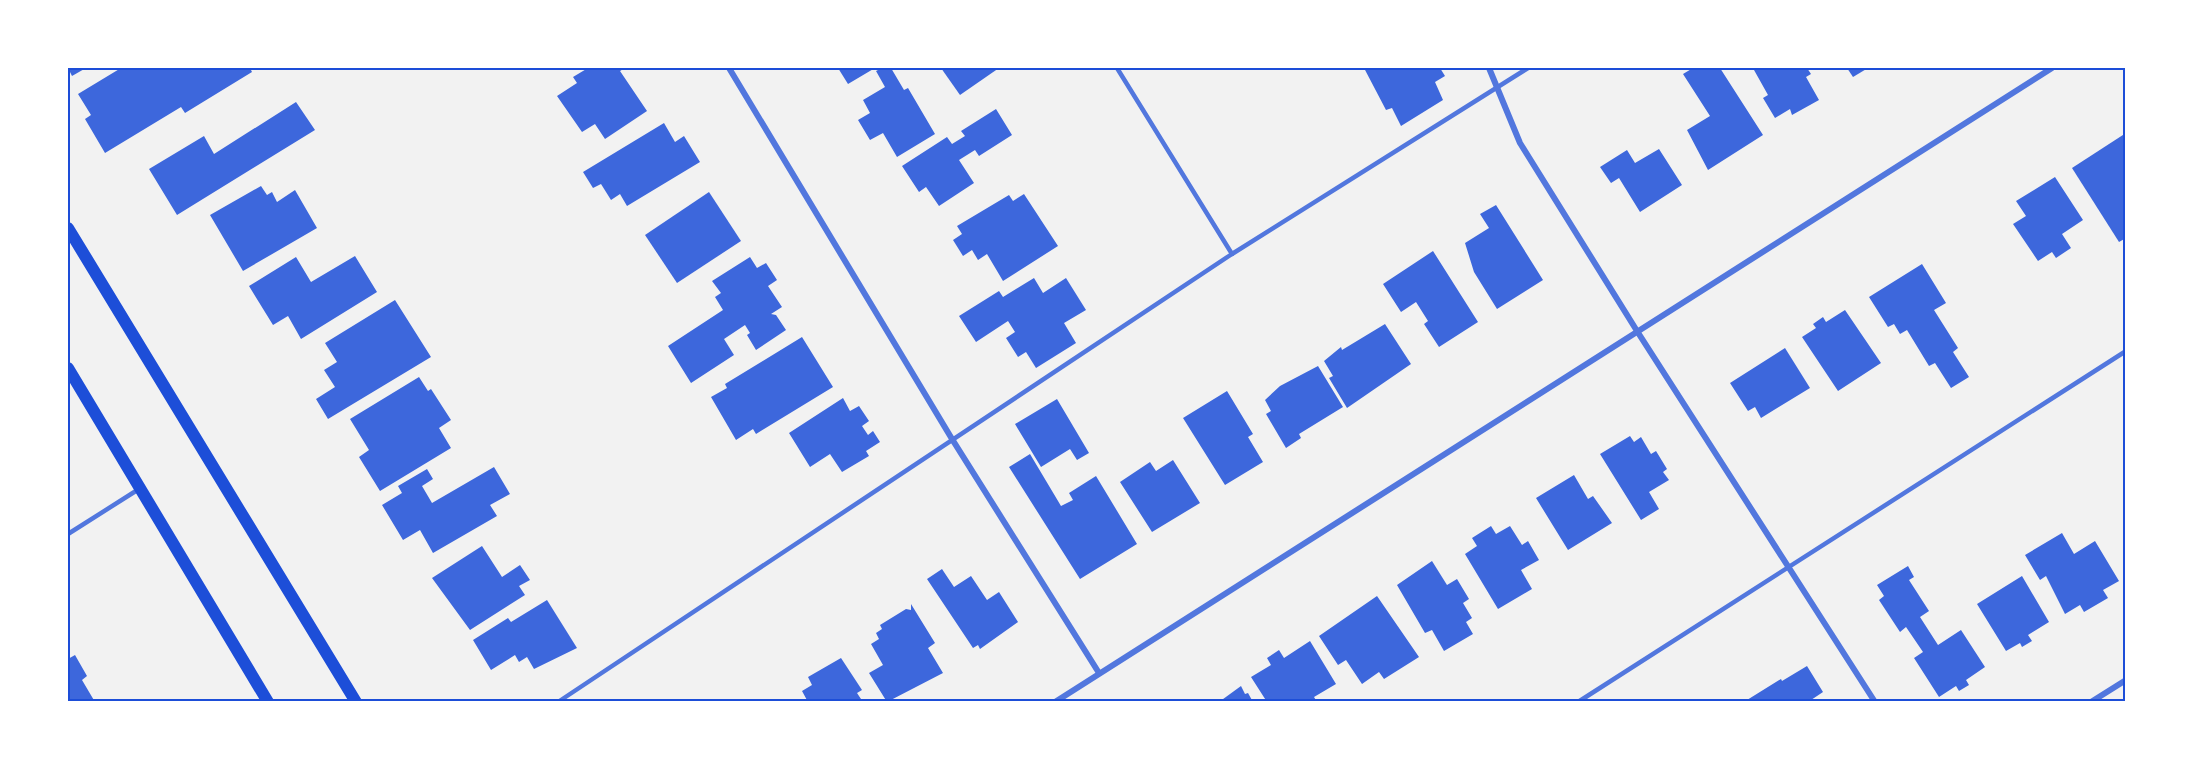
<svg xmlns="http://www.w3.org/2000/svg" width="2193" height="769" viewBox="0 0 2193 769" font-family="Cabin,sans-serif">
<style>
.building{fill:#3d67dc}
.lines{fill:none;stroke-linecap:round;stroke-linejoin:round}
.service{stroke:#5277de;stroke-width:4.5}
.minor{stroke:#5277de;stroke-width:6}
.secondary{stroke:#1d4ed8;stroke-width:12}
.neatline{fill:none;stroke:#1d4ed8;stroke-width:2}
</style>
<rect width="100%" height="100%" fill="#f2f2f2"/>
<g class="building">
<path d="M68,68H86L72,76Z"/>
<path d="M121,68H250L252,72L185,113L181,107L105,153L85,119L91,115L78,94Z"/>
<path d="M588,68H625L620,71L647,111L605,139L595,124L582,132L557,96L577,83L573,77Z"/>
<path d="M838,68H875L848,84Z"/>
<path d="M882,68H891L904,90L908,88L935,134L897,157L883,133L870,140L858,120L870,113L863,100L885,87L876,71Z"/>
<path d="M941,68H999L960,95Z"/>
<path d="M1364,68H1440L1445,76L1435,82L1443,100L1401,126L1392,108L1386,110Z"/>
<path d="M1693,68H1720L1763,135L1708,170L1687,130L1710,116L1683,74Z"/>
<path d="M1758,68H1807L1811,74L1806,77L1819,100L1792,115L1790,109L1775,118L1763,98L1768,95L1754,70Z"/>
<path d="M1847,68H1868L1853,77Z"/>
<path d="M296,102L315,130L177,215L149,169L204,136L214,154Z"/>
<path d="M996,109L1012,135L979,156L975,150L959,160L974,183L939,206L926,187L919,192L902,166L947,137L952,144L965,136L961,131Z"/>
<path d="M664,123L675,142L684,136L700,162L627,206L620,194L611,200L601,184L593,188L583,172Z"/>
<path d="M2126,133V238L2119,242L2072,168Z"/>
<path d="M1659,149L1682,185L1640,212L1619,178L1611,183L1600,167L1627,150L1635,163Z"/>
<path d="M2055,177L2083,220L2062,234L2071,248L2056,258L2052,252L2038,261L2013,224L2026,216L2016,201Z"/>
<path d="M261,186L267,195L272,192L277,202L295,190L317,228L243,271L210,215Z"/>
<path d="M709,192L741,241L677,283L645,235Z"/>
<path d="M1024,194L1058,246L1003,281L987,254L978,260L972,250L963,256L953,240L962,234L957,226L1009,195L1013,201Z"/>
<path d="M1496,205L1543,280L1497,309L1474,272L1465,243L1489,228L1480,214Z"/>
<path d="M1433,251L1478,322L1439,347L1424,324L1428,321L1416,302L1401,312L1383,284Z"/>
<path d="M355,256L377,292L301,339L288,316L273,325L249,286L296,257L311,282Z"/>
<path d="M750,257L757,268L766,263L777,280L768,286L782,307L771,314L776,315L786,330L756,350L747,335L750,333L745,325L724,339L734,355L691,383L668,346L723,310L715,297L721,293L712,281Z"/>
<path d="M1922,264L1946,303L1934,310L1958,348L1953,352L1969,377L1951,388L1935,363L1929,366L1907,330L1900,334L1894,324L1888,327L1869,297Z"/>
<path d="M1034,278L1043,293L1066,278L1086,310L1064,323L1076,343L1036,368L1026,352L1018,357L1006,338L1015,332L1008,321L976,342L959,316L999,291L1003,297Z"/>
<path d="M395,300L431,357L328,419L316,399L335,387L324,370L337,362L325,343Z"/>
<path d="M1845,310L1881,363L1838,391L1802,337L1816,328L1813,324L1823,317L1826,322Z"/>
<path d="M1385,324L1411,364L1347,408L1329,378L1333,376L1324,361L1341,347L1342,350Z"/>
<path d="M802,337L833,387L756,434L753,429L736,440L711,397L727,388L725,384Z"/>
<path d="M1785,348L1810,388L1761,418L1755,407L1748,411L1730,383Z"/>
<path d="M1318,366L1343,407L1299,434L1301,438L1286,448L1266,414L1271,411L1265,400L1280,386Z"/>
<path d="M419,377L428,391L431,389L451,420L439,428L451,448L380,491L359,457L369,450L350,419Z"/>
<path d="M1227,391L1253,434L1248,437L1263,462L1225,485L1183,418Z"/>
<path d="M843,398L850,411L859,406L869,421L862,426L868,435L873,431L880,442L866,451L869,456L842,472L830,454L810,467L789,433Z"/>
<path d="M1057,399L1089,453L1077,460L1070,449L1041,467L1015,424Z"/>
<path d="M1630,436L1634,442L1641,437L1651,454L1656,451L1667,469L1663,472L1669,480L1649,492L1659,509L1641,520L1600,454Z"/>
<path d="M1030,454L1061,506L1073,500L1069,493L1096,476L1137,544L1080,579L1009,467Z"/>
<path d="M1173,460L1200,503L1152,532L1120,482L1150,462L1156,471Z"/>
<path d="M494,467L510,494L490,505L497,516L433,553L420,530L403,540L382,505L402,493L398,486L427,469L433,479L422,486L432,503Z"/>
<path d="M1574,475L1588,499L1593,496L1612,523L1568,550L1536,498Z"/>
<path d="M1491,526L1496,534L1510,526L1522,545L1528,541L1539,560L1521,570L1532,589L1498,609L1465,554L1477,546L1472,538Z"/>
<path d="M2062,533L2074,554L2095,541L2119,581L2103,590L2108,598L2084,612L2080,605L2065,614L2046,576L2040,580L2025,555Z"/>
<path d="M482,546L502,577L520,565L530,580L519,586L525,595L470,630L432,578Z"/>
<path d="M1432,561L1447,585L1457,579L1469,599L1463,603L1472,618L1466,622L1473,634L1444,651L1432,630L1425,633L1397,585Z"/>
<path d="M1908,566L1914,577L1909,580L1929,611L1920,617L1938,645L1961,630L1985,667L1966,680L1969,685L1959,691L1956,686L1939,697L1914,658L1923,652L1906,627L1900,632L1879,600L1884,596L1877,585Z"/>
<path d="M942,569L954,587L971,576L987,600L999,592L1018,622L980,649L978,645L973,648L927,579Z"/>
<path d="M2022,576L2049,622L2028,635L2032,641L2022,647L2020,643L2006,651L1977,604Z"/>
<path d="M1377,596L1419,657L1384,679L1379,672L1362,684L1346,660L1338,665L1319,636Z"/>
<path d="M547,600L577,648L534,669L527,657L519,662L515,655L491,670L473,640L508,618L511,622Z"/>
<path d="M911,604L935,643L928,648L943,673L887,702L869,673L883,665L871,644L879,639L876,633L882,629L880,625L906,609L911,610Z"/>
<path d="M1310,641L1336,684L1314,697L1317,702H1267L1251,677L1271,665L1267,658L1279,650L1284,658Z"/>
<path d="M75,655L87,676L82,680L95,702H68V659Z"/>
<path d="M841,658L862,690L857,693L863,702H808L802,691L812,685L808,677Z"/>
<path d="M1807,666L1823,692L1808,702H1748L1747,700L1781,679L1782,681Z"/>
<path d="M1241,686L1245,694L1248,693L1253,702H1219Z"/>
</g>
<g class="lines">
<g class="service">
<path d="M1117,68L1232,254"/>
<path d="M68,534L139,489"/>
<path d="M558,702L1232,254L1528,68"/>
<path d="M1578,702L2126,351"/>
</g>
<g class="minor">
<path d="M729,68L952,439L1099,673"/>
<path d="M1489,68L1520,143L1637,331L1875,702"/>
<path d="M1055,702L2052,68"/>
<path d="M2091,702L2126,680"/>
</g>
<g class="secondary">
<path d="M68,228L356,702"/>
<path d="M68,368L268,702"/>
</g>
</g>
<rect width="2193" height="769" fill="none" stroke="#ffffff" stroke-width="138"/>
<rect x="69" y="69" width="2055" height="631" class="neatline"/>
</svg>
